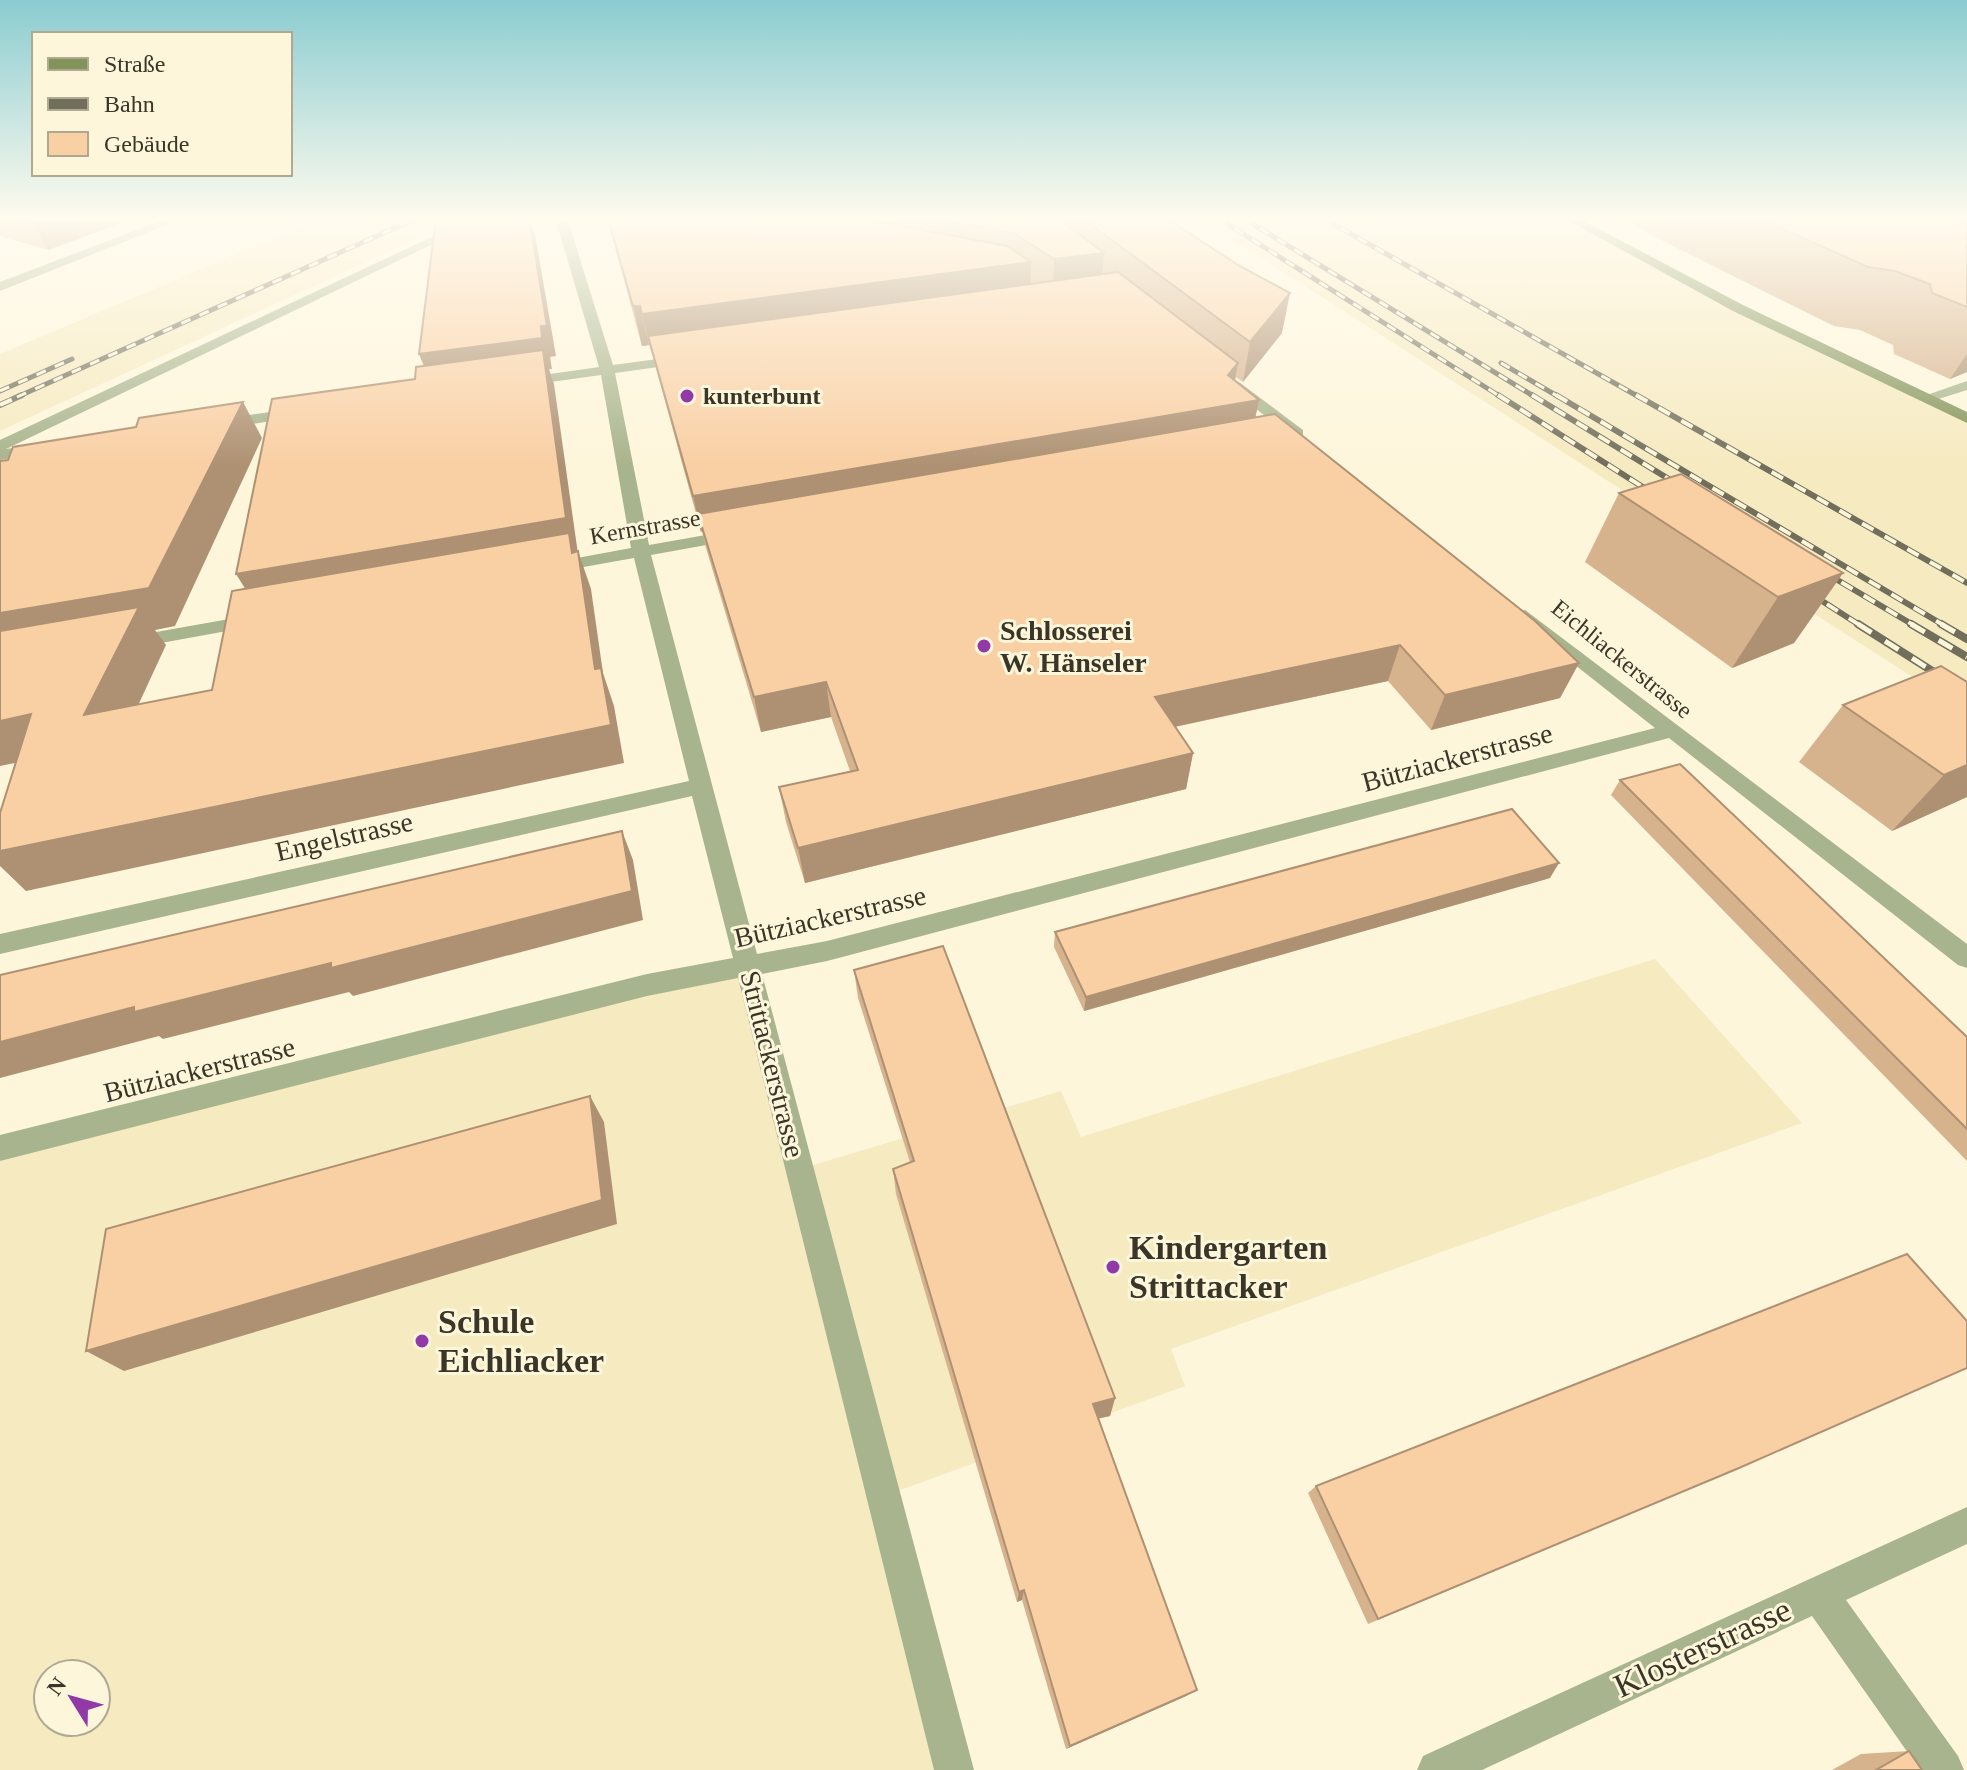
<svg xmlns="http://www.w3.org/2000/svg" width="1967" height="1770" viewBox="0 0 1967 1770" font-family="'Times New Roman',serif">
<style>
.built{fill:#f6eac0;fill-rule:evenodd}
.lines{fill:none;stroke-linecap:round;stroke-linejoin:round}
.lane{fill:#a8b48d;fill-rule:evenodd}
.street{fill:#a8b48d;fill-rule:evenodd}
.secondary{fill:#839359;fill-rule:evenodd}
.rail-far2-casing{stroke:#726e5c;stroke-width:5}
.rail-far1-casing{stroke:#726e5c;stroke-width:6}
.rail-casing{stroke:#726e5c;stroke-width:8}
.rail-far2{stroke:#fef6db;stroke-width:3;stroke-dasharray:10;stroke-linecap:butt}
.rail-far1{stroke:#fef6db;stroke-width:4;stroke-dasharray:13;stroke-linecap:butt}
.rail{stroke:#fef6db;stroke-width:5;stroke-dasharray:16;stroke-linecap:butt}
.wall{fill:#d6b28d}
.shaded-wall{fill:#ae9173}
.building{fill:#f9cfa4;stroke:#ae9173;stroke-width:2}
.poi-dot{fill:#9139a6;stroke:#fef6db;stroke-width:3}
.labels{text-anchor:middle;stroke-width:6;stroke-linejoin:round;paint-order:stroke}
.far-poi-label{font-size:24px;font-weight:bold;fill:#393628;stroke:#fef6db;text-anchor:start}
.far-street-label{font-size:24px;fill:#393628;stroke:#fef6db}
.poi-label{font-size:28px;font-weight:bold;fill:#393628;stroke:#fef6db;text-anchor:start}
.street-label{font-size:28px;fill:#393628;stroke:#fef6db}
.near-poi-label{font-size:34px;font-weight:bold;fill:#393628;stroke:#fef6db;text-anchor:start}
.near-street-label{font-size:34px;fill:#393628;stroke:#fef6db}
</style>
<rect width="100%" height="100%" fill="#fef6db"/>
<g class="built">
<path d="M322,218H461L0,431V354Z"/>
<path d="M1199,218H1570L1655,266L1967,418V712Z"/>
<path d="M1655,959L1802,1123L1171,1349L1185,1386L884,1496L954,1770H0V1148L748,966L800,1169L1061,1091L1081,1137ZM48,1674H96V1722H48Z"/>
</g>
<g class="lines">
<path class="lane" d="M1967,381V390L1926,403L1918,398Z"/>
<g class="street">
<path d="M168,218H184L0,291V282Z"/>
<path d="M472,218H487L6,449L42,444L48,446V452L0,460V440Z"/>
<path d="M559,218H571L569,224L613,365L687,355L694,359L687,363L615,373L649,545L734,530L743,535L734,540L651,555L757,954L827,941L1655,728L1518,620V612L1525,610L1967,944V968L1958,965L1669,738L827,961L762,974L974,1770H934L738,978L647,996L0,1161V1135L647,974L733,958L692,796L0,954V934L689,781L634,558L550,573L541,568L550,563L631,548L601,375L522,386L515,382L522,378L599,367L557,224Z"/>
<path d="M1229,382H1239L1303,430V436H1291L1229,388Z"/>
<path d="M299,408L304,410V416L221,429L213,424L221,419Z"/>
<path d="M258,614L265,616L268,620L265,624L128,649L118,643L128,637Z"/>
<path d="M1967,1507V1544L1846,1600L1958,1756L1964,1770H1920L1812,1616L1482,1770H1417L1423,1756Z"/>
</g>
<path class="secondary" d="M1564,218H1578L1743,305L1967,412V423L1733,311Z"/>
<g class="rail-far2-casing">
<g id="rail-far2">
<path d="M1218,218L1501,397"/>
<path d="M1243,218L1535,397"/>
<path d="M1323,218L1639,397"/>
<path d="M1501,363L1559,397"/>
<path d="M0,391L72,359"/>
<path d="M17,397L417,218"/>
</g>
</g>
<g class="rail-far1-casing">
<g id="rail-far1">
<path d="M1498,395L1660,498"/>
<path d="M1532,395L1685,489"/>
<path d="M1556,395L1945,626"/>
<path d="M1636,395L1967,583"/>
<path d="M0,405L22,395"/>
<path d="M1819,569L1915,626"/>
<path d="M1805,590L1861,626"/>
</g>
</g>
<g class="rail-casing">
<g id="rail">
<path d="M1858,624L1967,693"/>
<path d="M1911,624L1967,657"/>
<path d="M1941,624L1967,639"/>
</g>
</g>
<use href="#rail-far2" class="rail-far2"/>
<use href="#rail-far1" class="rail-far1"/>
<use href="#rail" class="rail"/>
</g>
<g class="wall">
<path d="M0,218H134L48,250L0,236Z"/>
<path d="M607,218H1166L1282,333L1243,382L1236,377L1235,381L1256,417L1579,663L1560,698L1431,730L1388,681L1175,727L1193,753L1186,789L805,883L786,822L779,787L850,771L831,717L761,732L706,548L702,531L701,532L652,354L649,345L642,346Z"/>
<path d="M1623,218H1967V372L1950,379L1894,354L1893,345L1860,330L1834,326L1653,236Z"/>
<path d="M1619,493L1843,573L1794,643L1732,668L1585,562Z"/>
<path d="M1967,682V797L1892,831L1799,762L1843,705Z"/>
<path d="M1620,780L1967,1037V1161L1611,795Z"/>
<path d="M1550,878L1084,1011L1054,947L1055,932Z"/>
<path d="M854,970L1115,1398L1110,1416L1099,1418L1186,1696L1066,1749L1022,1600L1017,1602L896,1194L893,1169L910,1162L858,998Z"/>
<path d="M1721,1476L1368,1624L1308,1493L1316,1486Z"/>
<path d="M1909,1751L1922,1770H1832L1861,1754Z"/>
</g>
<g class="shaded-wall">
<path d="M29,218H134L48,250Z"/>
<path d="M529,218L536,240L556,356L550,357L552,369H549L554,384L578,554L259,611L236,574L432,386L419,354Z"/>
<path d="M1104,253L1101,291L1053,298L1054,259Z"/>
<path d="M1031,262L1030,301L648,336L652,354L642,314Z"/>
<path d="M1290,293L1282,333L1243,382L1250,342Z"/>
<path d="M633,306H640L649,345L642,346Z"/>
<path d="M1967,354V372L1950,379Z"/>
<path d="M1238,363L1232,396L1259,400L1252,434L698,514L702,531L701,532L693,496L1228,375Z"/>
<path d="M243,402L262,438L175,626L155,630L166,645L116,753L0,657V613Z"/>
<path d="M578,551L591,589L603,673L614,706L624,763L26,891L0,866V851L595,669Z"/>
<path d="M1843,573L1794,643L1732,668L1778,597Z"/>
<path d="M1400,645L1388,681L1150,732L1155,697Z"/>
<path d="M1579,663L1560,698L1431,730L1445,695Z"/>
<path d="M826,682L831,717L761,732L754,697Z"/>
<path d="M31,714L64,753L0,766V721Z"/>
<path d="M1193,753L1186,789L805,883L798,848Z"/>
<path d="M1967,765V797L1892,831L1944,775Z"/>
<path d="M622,831L633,860L643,920L353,996L349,992L163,1039L159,1036L0,1078V1042Z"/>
<path d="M1559,863L1550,878L1084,1011L1086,997Z"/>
<path d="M590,1096L604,1122L617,1224L124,1371L86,1351Z"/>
<path d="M1115,1398L1110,1416L1088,1421L1093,1404Z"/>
<path d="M1024,1590L1022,1600L1017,1602L1019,1592Z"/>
<path d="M1197,1690L1186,1696L1066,1749L1070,1746Z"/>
</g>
<g class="building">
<path d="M436,218H529L547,326H541L542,338L419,354Z"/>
<path d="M608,218H859L1007,246L1031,262L642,314L640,306H633Z"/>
<path d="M926,218H1058L1104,253L1054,259L1013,233Z"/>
<path d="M1082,218H1166L1238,265L1290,293L1250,342Z"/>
<path d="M1758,218H1967V307L1932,293L1930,284L1895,271L1868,267Z"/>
<path d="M1118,272L1238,363L1228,375L1259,400L693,496L648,336Z"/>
<path d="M543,350L566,518L236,574L272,399L415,379L416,367Z"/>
<path d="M243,402L149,588L0,613V461L8,460L13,447L136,427L139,418Z"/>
<path d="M1275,414L1535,621L1579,663L1445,695L1400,645L1155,697L1193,753L798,848L779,787L858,770L826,682L754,697L698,514Z"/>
<path d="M1681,474L1843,573L1778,597L1619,493Z"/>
<path d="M569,533L572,553L578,551L595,669L601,668L611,725L0,851V813L31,714L0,721V631L139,607L84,715L212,690L232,591Z"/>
<path d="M1941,666L1967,682V765L1944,775L1843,705Z"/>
<path d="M1680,764L1967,1037V1129L1620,780Z"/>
<path d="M1512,809L1559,863L1086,997L1055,932Z"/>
<path d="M622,831L632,891L331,968V963L134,1012V1007L0,1042V975Z"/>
<path d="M943,946L1115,1398L1093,1404L1197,1690L1070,1746L1024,1590L1019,1592L893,1169L914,1161L854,970Z"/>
<path d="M590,1096L602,1200L86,1351L106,1229Z"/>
<path d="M1907,1254L1967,1321V1368L1739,1468L1378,1619L1316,1486Z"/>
<path d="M1909,1751L1922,1770H1876Z"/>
</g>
<linearGradient id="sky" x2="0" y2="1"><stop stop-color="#8bccd0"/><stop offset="0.47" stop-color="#fffbef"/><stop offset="1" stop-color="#fffbef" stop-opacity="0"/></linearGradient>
<rect width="1967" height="466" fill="url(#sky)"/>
<g class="poi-dot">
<circle cx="687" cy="396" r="8"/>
<circle cx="984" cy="646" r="8"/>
<circle cx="1113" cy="1267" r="8"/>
<circle cx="422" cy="1341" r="8"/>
</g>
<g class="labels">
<g class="far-poi-label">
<text x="703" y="404">kunterbunt</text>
</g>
<g class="far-street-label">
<text transform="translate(645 527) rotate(-10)" y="8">Kernstrasse</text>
<text transform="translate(1622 659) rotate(39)" y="8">Eichliackerstrasse</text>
</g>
<g class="poi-label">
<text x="1000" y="640">Schlosserei<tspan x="1000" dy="32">W. Hänseler</tspan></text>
</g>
<g class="street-label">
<text transform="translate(1457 757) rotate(-15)" y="10">Bütziackerstrasse</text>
<text transform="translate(344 836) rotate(-13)" y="10">Engelstrasse</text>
<text transform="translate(830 916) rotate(-13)" y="10">Bütziackerstrasse</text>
<text transform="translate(773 1064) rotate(76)" y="10">Strittackerstrasse</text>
<text transform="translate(199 1069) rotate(-14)" y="10">Bütziackerstrasse</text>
</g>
<g class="near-poi-label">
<text x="1129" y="1259">Kindergarten<tspan x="1129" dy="39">Strittacker</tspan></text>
<text x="438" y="1333">Schule<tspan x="438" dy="39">Eichliacker</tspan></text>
</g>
<g class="near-street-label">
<text transform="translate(1702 1647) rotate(-25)" y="12">Klosterstrasse</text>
</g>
</g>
<rect x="32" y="32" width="260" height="144" fill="#fef6db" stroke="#afa993" stroke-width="2"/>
<rect x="48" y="58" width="40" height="12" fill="#839359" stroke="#afa993" stroke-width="2"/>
<text x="104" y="72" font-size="24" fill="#393628">Straße</text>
<rect x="48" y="98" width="40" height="12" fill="#726e5c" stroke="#afa993" stroke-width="2"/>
<text x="104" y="112" font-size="24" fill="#393628">Bahn</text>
<rect x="48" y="132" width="40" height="24" fill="#f9cfa4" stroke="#afa993" stroke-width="2"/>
<text x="104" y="152" font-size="24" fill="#393628">Gebäude</text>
<g transform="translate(72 1698) rotate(307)"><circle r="38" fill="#fef6db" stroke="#afa993" stroke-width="2"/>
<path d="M0-6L14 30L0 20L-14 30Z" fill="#9139a6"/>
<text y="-12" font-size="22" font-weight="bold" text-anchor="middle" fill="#393628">N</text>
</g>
</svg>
